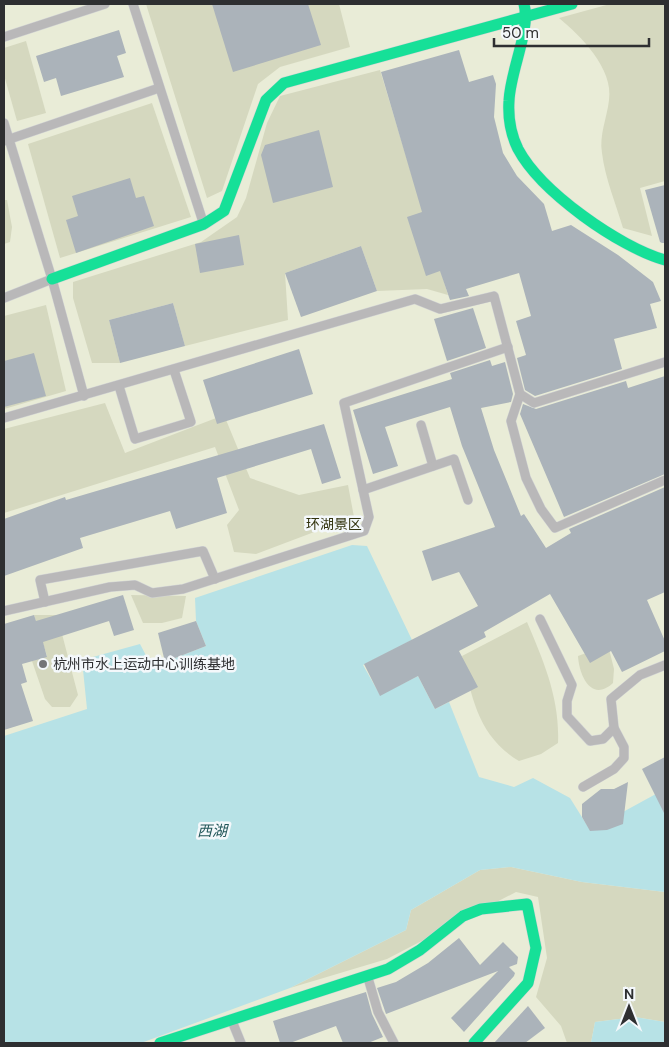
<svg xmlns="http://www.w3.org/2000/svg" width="669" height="1047" viewBox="0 0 669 1047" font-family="'DM Sans','Noto Sans SC',sans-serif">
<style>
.green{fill:#e9ecd7}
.forest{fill:#d5d8bf}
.water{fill:#b7e2e6}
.building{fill:#abb3ba}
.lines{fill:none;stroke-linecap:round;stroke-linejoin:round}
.lane-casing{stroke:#d2d4d5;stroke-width:10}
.fast-casing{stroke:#d2d4d5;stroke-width:12}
.lane{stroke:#b9b8b9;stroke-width:9}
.fast{stroke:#16e098;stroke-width:11}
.poi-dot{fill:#747577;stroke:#f4f8fb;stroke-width:2}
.labels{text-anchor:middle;stroke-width:5;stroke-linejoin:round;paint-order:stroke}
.park-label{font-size:14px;fill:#32330e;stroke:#f4f8fb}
.poi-label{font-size:14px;fill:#2e2f31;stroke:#f4f8fb;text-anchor:start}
.water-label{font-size:15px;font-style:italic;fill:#23575a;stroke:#f4f8fb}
</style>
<rect width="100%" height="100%" fill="#f5f8fa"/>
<rect class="green" x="4" y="4" width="661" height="1039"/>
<g class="forest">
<path d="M146,4H339L350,47L280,67L258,84L222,191L207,198Z"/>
<path d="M610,4H665V181L640,188L652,236L623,228C616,204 605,178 602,153C599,135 607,118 609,100C614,69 580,35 559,18Z"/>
<path d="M26,41L46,113L17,121L4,75V48Z"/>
<path d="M380,70L448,295L427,289L377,291L361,246L285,273L288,320L185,346L173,303L109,320L120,363H92L73,298V282L201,242L237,217L246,198L267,123L280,96Z"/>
<path d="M152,103L191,217L60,258L28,144Z"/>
<path d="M4,200H7L12,227L10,242L4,244Z"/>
<path d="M46,305L66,391L4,409V316Z"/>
<path d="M105,403L125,453L224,415L250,478L299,495L348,485L354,517L256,554L234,552L227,525L239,510L215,447L4,513V429Z"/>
<path d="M131,595L186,596L182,618L162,623H143Z"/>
<path d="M34,615H57L78,695L70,707H52L45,699L32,661L47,656Z"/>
<path d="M527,622C544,662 560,699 558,743L541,754L519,761C478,736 473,700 462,656Z"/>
<path d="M608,645L614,669L613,683C591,703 579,675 578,656Z"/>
<path d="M511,867L582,882L665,892V1022L635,1017L595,1022L591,1043H567L561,1026L536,997L547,958L538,897L516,892L387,959L290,988L406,930L411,910L480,870Z"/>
</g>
<g class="water">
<path d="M352,545L367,546L412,640L363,665L380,695L418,676L435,709L449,702L479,777L514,787L533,778L570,798L590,830L665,789V892L582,882L511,867L480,870L411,910L406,930L290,988L141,1043H4V736L87,709L82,660L140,644L152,667L206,646L196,621L195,598Z"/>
<path d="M635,1017L665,1022V1043H591L595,1022Z"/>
</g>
<g class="building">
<path d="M212,4H308L321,45L233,72Z"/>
<path d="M119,30L126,53L117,56L124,77L61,96L56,78L44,82L36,56Z"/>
<path d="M459,50L469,82L493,75L496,84L494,117L503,153L517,176L544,204L552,231L571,225L618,255L653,282L661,301L650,304L657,328L614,339L622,369L535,396L525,390L517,358L526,355L516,321L531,316L519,273L466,289L469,296L450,300L440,271L426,276L407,217L422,212L381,72Z"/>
<path d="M319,130L333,187L273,203L261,155L265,145Z"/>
<path d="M130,178L136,198L144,196L154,226L76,253L66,220L78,216L72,196Z"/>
<path d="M665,185V243H662L660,242L645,190Z"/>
<path d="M239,235L244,265L200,273L195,244Z"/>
<path d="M361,246L377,291L301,317L285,273Z"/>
<path d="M173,303L185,346L120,363L109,320Z"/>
<path d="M473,308L486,348L447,361L434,319Z"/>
<path d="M299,349L313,394L217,424L203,380Z"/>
<path d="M34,353L46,396L4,407V361Z"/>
<path d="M490,360L492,366L505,362L513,394L511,402L481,408L494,450L521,516L524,514L546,548L571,533L569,529L665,487V592L647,600L665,641V651L622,672L611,651L590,663L550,594L484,632L486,637L459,651L478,687L435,709L418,676L380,696L364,664L478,606L459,572L432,581L422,551L495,527L462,446L450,407L385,427L398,466L373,474L353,410L452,379L450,373Z"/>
<path d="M665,376V474L564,517L520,414L523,404L536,409L626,381L628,388Z"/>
<path d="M324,424L341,478L322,484L311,449L217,478L227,513L176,529L170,511L80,538L83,548L4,576V519L65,497L66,500Z"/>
<path d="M123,595L134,630L114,636L109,621L43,642L47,657L22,664L27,682L21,684L33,721L4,730V624L34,615L36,621Z"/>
<path d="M196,621L206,646L165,662L158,633Z"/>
<path d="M665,757V815L642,769Z"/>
<path d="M628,782L623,824L607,830L590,831L582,817V804L601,789H614Z"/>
<path d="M459,938L480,965L503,942L518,957L517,964L509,967L515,973L514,976L464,1032L451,1018L498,971L386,1014L377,988L396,982L428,963Z"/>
<path d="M366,992L372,1014L383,1037L368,1043H343L336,1026L290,1043H280L273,1021Z"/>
<path d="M528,1006L545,1028L525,1043H494Z"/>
</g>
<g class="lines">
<g class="lane-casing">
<g id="lane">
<path d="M133,4L203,222"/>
<path d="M4,37L105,4"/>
<path d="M4,123L52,279L84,396"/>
<path d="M4,141L159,88"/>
<path d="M4,298L52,279"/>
<path d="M119,386L135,439L191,422L174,370"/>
<path d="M520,394L534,403L665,362"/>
<path d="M4,418L415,299L440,309L494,296L520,394L511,421L526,478L541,509L555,528L665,480"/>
<path d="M421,425L433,466"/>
<path d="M363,490L454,459L468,500"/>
<path d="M45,602L40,580L203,551L215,579"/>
<path d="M4,611L110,587L135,585L152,593L183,589L364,531L369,517L344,403L508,347"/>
<path d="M540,619L572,685L567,701V716L590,741L603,739L614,728L611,699L640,675L665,665"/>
<path d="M583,787L614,769L624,758V747L614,728"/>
<path d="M368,978L378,1012L394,1043"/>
<path d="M232,1021L241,1043"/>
</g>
</g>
<g class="fast-casing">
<g id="fast">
<path d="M524,4C531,30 510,71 509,101C508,117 511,135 518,149C541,192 619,247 665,260"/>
<path d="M52,279L204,224L224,211L266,100L284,83L572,4"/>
<path d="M160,1043L388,969L420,950L463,916L481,909L527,904L536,948L528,983L474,1043"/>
</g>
</g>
<use href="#lane" class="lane"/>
<use href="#fast" class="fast"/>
</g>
<circle class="poi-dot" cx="43" cy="664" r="5"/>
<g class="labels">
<g class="park-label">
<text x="334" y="529">环湖景区</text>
</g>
<g class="poi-label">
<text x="53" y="669">杭州市水上运动中心训练基地</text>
</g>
<g class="water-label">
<text x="212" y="836">西湖</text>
</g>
</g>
<rect width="669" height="1047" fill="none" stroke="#2e2f31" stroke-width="10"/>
<g transform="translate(629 1007)" stroke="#f4f8fb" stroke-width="4" paint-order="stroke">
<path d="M0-4L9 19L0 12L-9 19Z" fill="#2e2f31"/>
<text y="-8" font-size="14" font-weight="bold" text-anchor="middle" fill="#2e2f31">N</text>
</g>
<path d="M494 38v8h155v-8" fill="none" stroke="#2e2f31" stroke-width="2.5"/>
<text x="502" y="38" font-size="15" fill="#2e2f31" stroke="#f4f8fb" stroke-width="4" paint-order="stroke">50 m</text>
</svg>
